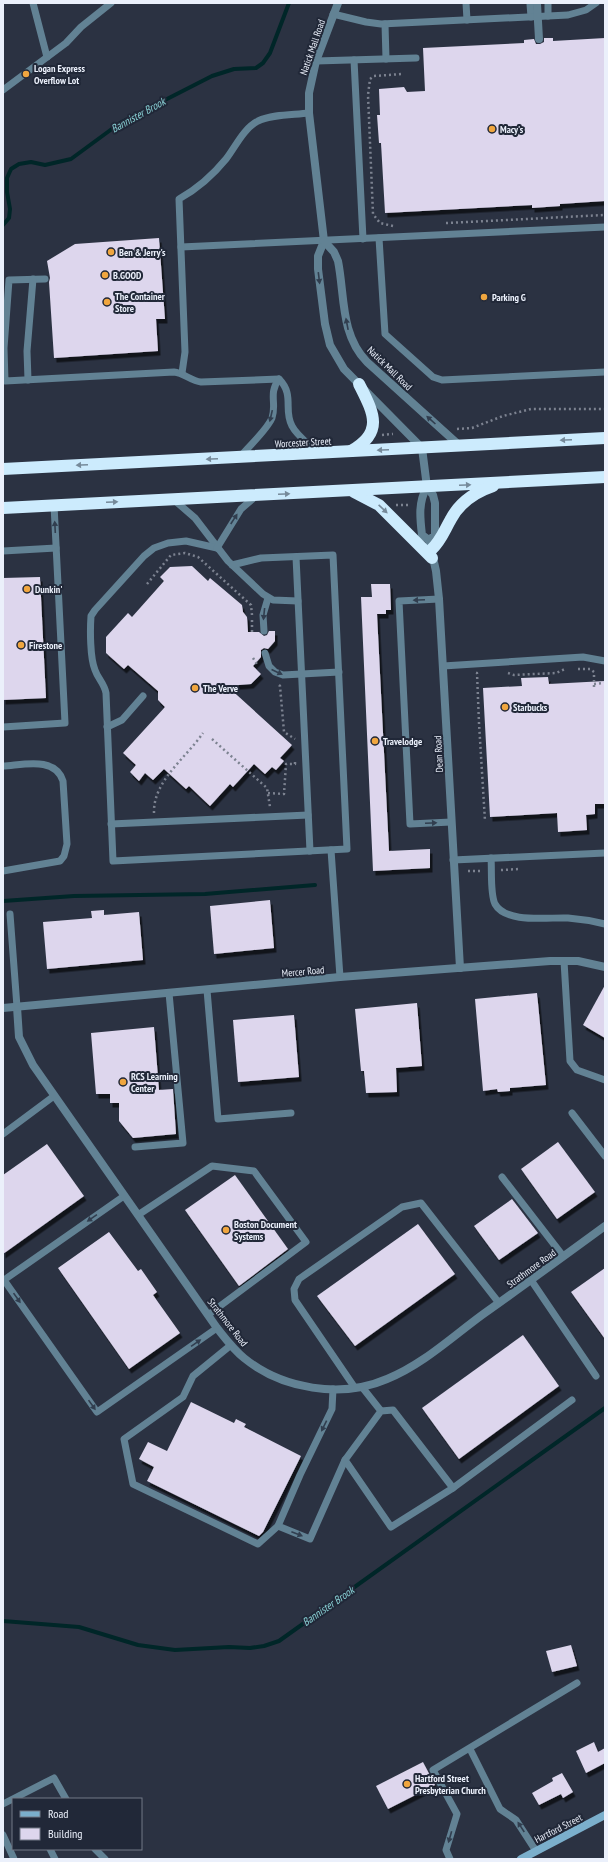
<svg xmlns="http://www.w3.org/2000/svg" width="608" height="1862" viewBox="0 0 608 1862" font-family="'PT Sans Narrow',sans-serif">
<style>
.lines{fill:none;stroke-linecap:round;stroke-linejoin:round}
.stream{stroke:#002628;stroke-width:4}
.building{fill:#ddd6ed;filter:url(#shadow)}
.path{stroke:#7c8290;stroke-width:2.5;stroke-dasharray:2 3;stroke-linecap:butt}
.lane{stroke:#628294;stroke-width:7}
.street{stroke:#628294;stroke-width:8}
.secondary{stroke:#7bafcc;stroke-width:8}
.highway{stroke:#ccebfd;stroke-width:12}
.street-bridge{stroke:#628294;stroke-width:8}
.oneway{fill:#313e4f}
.oneway2{fill:#768a9a}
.poi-dot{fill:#f0a63f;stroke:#212838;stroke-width:1.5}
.labels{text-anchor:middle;stroke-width:4;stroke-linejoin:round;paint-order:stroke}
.street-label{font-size:10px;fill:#ebf0fb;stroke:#212838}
.poi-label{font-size:10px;font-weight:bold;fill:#ebf0fb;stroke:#212838;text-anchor:start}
.water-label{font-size:11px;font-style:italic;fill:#8ad2d6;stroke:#212838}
</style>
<defs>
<filter id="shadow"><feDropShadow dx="2.5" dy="4.5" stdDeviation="0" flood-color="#0009"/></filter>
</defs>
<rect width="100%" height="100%" fill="#2b3242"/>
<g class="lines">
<g class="stream">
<path d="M3,225L9,218L10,209L7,192V178L11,169L19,164L31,162L45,165L71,159L120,123L212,76L234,69L256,68L263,63L270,53L289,3"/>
<path d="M3,901L74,896L205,894L315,885"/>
<path d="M3,1621L79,1627L138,1645L175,1650L229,1647L250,1648L264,1646L279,1641L605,1408"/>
</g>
</g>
<g class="building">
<path d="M544,38H553V41L605,38V201L560,204V206L532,208V205L385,213L381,143H379L377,115H380L379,89L404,87L407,92L425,91L423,48L524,43V40L534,39L536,44H540L544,42Z"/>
<path d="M159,238L165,319H156L158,351L54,358L49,282L50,278L47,261L75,244Z"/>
<path d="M192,566L208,581L210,578L242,605L243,612L247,617L248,632H259L264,636L267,635L269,631H275V641L268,649L264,648L261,650V657L253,666L261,674L251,684L227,686L292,745L280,758L284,761L276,770L272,767L265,774L254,764L233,787L230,784L210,806L189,786L186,789L164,769L153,780L145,773L139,781L130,772L136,765L123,753L165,707L158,700V691L128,665L124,669L106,653V637L128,613L132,617L164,581L160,577L170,567Z"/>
<path d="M40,577L46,698L3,700V578Z"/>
<path d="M371,584H390L391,610H386V614H377L389,851L430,849V868L373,871L361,597H372Z"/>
<path d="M548,677L549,684L605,681V804H595V814L586,815L587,830L558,832L557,813L490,817L483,688L522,686L521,678Z"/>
<path d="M270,900L274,948L214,954L210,906Z"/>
<path d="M104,910V915L139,912L143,960L47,969L43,922L92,918L91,911Z"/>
<path d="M605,985V1038L583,1025Z"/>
<path d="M537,993L546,1085L510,1088V1091L498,1092L497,1089L483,1091L475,999Z"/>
<path d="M417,1003L422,1066L396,1068L397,1092L366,1093L364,1071H361L355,1009Z"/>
<path d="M294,1015L299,1077L238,1082L233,1020Z"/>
<path d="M154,1027L159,1090L173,1089L176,1134L133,1138L119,1121V1103H110V1094H96L91,1033Z"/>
<path d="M558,1142L595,1192L557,1219L521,1169Z"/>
<path d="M47,1144L84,1196L3,1254V1175Z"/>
<path d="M235,1175L288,1249L239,1286L185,1210Z"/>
<path d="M512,1199L538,1233L499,1260L474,1226Z"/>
<path d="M418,1224L455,1274L355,1346L317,1296Z"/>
<path d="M109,1232L138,1271L141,1269L157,1292L153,1295L180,1333L129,1369L58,1268Z"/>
<path d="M605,1268V1339L571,1292Z"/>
<path d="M523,1335L559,1386L459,1459L422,1408Z"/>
<path d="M191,1402L234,1423L236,1419L246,1424L244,1427L301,1456L263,1532L259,1536L147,1481L154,1467L139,1459L148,1442L167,1451Z"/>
<path d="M571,1645L577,1666L552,1672L546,1651Z"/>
<path d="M594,1742L598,1752L605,1748V1763L586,1773L576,1751Z"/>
<path d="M423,1762L435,1785L388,1809L376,1786Z"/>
<path d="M562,1773L573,1792L563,1798L561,1794L539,1805L532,1793L553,1781L552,1778Z"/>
</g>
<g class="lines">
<g class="path">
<path d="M446,223L605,215"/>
<path d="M393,226L380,223L373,214L368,95L370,79L374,76L402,74"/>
<path d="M457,429L472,428L503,416L531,409H605"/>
<path d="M382,435L393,434"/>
<path d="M396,505H411"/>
<path d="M147,584L171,555L185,553L198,557L251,605L252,615"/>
<path d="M252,620V632"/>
<path d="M253,658L258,666"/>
<path d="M578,669H590L594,672V688"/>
<path d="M476,673H477L479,723L485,821"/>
<path d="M508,673L514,675L556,673L565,669"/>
<path d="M594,684L605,683"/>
<path d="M279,685L280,686L284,732L295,739"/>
<path d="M212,739L267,788L270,807"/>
<path d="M268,793L284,794L286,764H295V761"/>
<path d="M154,813C153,781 186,758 203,733"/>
<path d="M501,870L520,869"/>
<path d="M468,871H481"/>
</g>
<g class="lane">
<path d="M33,3L47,57"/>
<path d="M466,3L467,20"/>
<path d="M548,3V16"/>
<path d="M530,4L531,17"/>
<path d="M333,14L366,22L381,24L568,15L586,10L596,3"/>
<path d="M385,24L386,59"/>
<path d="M354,60L363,239"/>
<path d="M316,61L416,58"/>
<path d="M3,90L66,43L81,27L111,3"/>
<path d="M379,238L385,334L433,377L442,380L605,372"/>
<path d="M181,247L605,227"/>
<path d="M45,279L9,280L4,348L5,381L174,372C184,373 191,381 201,382L279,379C295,395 283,410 292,426C297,436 310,445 318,453"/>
<path d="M182,373L185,352L179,199C197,189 213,175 226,159C236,146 243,129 258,121C273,114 293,115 309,113"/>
<path d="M28,380L27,351L33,279"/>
<path d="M240,457C248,447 267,430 272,418C277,403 268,394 279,379"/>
<path d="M173,499L195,518L228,561L263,594L273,600L298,601"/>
<path d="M217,548L186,541L168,543L154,548L144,556L95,610L91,616C90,630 90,658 95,670C98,679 104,683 106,693L113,861L347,849L333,555L261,558L232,565"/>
<path d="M217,548L241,509L256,496"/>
<path d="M3,551L56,548"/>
<path d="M296,557L310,851"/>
<path d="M439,599L399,601L410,824L451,822"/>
<path d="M264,631L263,615L268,598"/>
<path d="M265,653L269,666L275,672L283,675L339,672"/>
<path d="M443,666L583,657L605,661"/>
<path d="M3,727L65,723L54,505"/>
<path d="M107,727L122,720L143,696"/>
<path d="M3,766C23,765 55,756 63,781L67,844L64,856L60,861L3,871"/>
<path d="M111,824L308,815"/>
<path d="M331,850L340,977"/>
<path d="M491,858C492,870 490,894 495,904C506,924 549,917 568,918C581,919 593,921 605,924"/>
<path d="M453,860L605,853"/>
<path d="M10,914L17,1007"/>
<path d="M564,961L570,1061L577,1070L605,1080"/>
<path d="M207,990L218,1119L291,1113"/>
<path d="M572,1113L605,1156"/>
<path d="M3,1134L54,1096"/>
<path d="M135,1147L183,1143L169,993"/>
<path d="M502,1177L563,1256"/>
<path d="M124,1196L4,1280L97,1412L217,1328"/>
<path d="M138,1215L212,1166L254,1171L306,1242L208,1315"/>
<path d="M531,1280L596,1376"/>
<path d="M231,1345L193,1376L183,1397L124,1439L133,1484L258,1544L278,1526"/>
<path d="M362,1387L381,1411L393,1410L453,1488L391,1527L345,1460L381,1411"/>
<path d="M355,1388L295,1300L294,1289L299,1279L402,1207L421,1203L499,1303"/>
<path d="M333,1389L332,1409L300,1475L278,1526L310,1539L345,1460"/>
<path d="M453,1488L572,1400"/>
<path d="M470,1749L500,1809L516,1820L536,1851"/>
<path d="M3,1804L54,1778L66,1799"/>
<path d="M3,1835L14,1859"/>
<path d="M50,1849L55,1859"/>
<path d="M95,1849L105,1859"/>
<path d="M450,1859L446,1850L457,1814L433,1770L577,1683"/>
</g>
<g class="street">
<path d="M338,3L316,61L309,93V113L324,241L318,256V269L325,324L330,345L344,369L422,448L427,487L433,495L435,503V535L429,540"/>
<path d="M324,241L334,252L338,261C345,296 340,334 367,362L460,446"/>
<path d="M427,487C418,502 420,518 422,535L429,540L436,571L439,599L460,968"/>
<path d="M17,1007L19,1037L33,1065L217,1328C225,1338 233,1349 244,1358C282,1389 341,1399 387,1379C422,1365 452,1337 482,1315C523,1286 564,1256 605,1226"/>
<path d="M3,1008L340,977L550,961H578L605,967"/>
</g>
<path class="secondary" d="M521,1859L605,1815"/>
<g class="highway">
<path d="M351,451C385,432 373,412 359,384"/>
<path d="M3,469L605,438"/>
<path d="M354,492L379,505L432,558"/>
<path d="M3,508L605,477"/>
<path d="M431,550C441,541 444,531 451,519C460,502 475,492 493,486"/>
</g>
<path class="street-bridge" d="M537,4L539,39"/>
</g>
<defs><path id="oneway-solid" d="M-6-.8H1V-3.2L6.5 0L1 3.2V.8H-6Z"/></defs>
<g class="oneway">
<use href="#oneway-solid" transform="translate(319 278) rotate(83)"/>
<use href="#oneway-solid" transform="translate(347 324) rotate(-101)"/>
<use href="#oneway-solid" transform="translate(271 416) rotate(103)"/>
<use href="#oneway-solid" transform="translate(431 420) rotate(-138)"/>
<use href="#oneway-solid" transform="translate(234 519) rotate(-57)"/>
<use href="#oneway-solid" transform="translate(55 527) rotate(-93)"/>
<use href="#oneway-solid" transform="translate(419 600) rotate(177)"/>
<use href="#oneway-solid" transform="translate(264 614) rotate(96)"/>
<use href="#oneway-solid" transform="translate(277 672) rotate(25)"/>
<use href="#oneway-solid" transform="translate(431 823) rotate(-3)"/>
<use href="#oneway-solid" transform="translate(92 1218) rotate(145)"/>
<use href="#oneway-solid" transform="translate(17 1298) rotate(55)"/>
<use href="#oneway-solid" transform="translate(196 1343) rotate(-35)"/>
<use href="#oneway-solid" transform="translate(92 1405) rotate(55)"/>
<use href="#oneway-solid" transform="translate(324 1426) rotate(116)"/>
<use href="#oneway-solid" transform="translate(297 1534) rotate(21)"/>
<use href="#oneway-solid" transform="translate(521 1827) rotate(-123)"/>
<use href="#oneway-solid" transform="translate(450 1837) rotate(106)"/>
</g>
<g class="oneway2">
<use href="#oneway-solid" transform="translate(566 440) rotate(177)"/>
<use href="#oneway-solid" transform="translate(383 450) rotate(177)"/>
<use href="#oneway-solid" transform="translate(212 459) rotate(177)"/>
<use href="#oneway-solid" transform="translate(82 465) rotate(177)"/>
<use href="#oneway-solid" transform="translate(465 485) rotate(-3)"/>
<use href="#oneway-solid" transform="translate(284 494) rotate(-3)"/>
<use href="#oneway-solid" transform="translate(112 502) rotate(-3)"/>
<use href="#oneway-solid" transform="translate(383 509) rotate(43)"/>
</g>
<g class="poi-dot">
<circle cx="26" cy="74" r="4"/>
<circle cx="492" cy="129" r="4"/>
<circle cx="111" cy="252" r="4"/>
<circle cx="105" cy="275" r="4"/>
<circle cx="484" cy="297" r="4"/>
<circle cx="107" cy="302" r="4"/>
<circle cx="27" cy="589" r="4"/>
<circle cx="21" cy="645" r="4"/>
<circle cx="195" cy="688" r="4"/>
<circle cx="505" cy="707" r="4"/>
<circle cx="375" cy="741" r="4"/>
<circle cx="123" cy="1082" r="4"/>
<circle cx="226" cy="1230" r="4"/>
<circle cx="407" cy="1784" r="4"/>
</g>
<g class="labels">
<g class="street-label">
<text transform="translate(312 47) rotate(-71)" y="4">Natick Mall Road</text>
<text transform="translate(390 368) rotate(44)" y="4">Natick Mall Road</text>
<text transform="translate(303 442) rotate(-3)" y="4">Worcester Street</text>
<text transform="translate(438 754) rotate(-93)" y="4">Dean Road</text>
<text transform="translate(303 971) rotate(-5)" y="4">Mercer Road</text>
<text transform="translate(531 1268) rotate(-36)" y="4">Strathmore Road</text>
<text transform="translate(228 1322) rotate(52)" y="4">Strathmore Road</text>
<text transform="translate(558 1828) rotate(-27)" y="4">Hartford Street</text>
</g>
<g class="poi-label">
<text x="34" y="72">Logan Express<tspan x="34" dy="12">Overflow Lot</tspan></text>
<text x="500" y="133">Macy's</text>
<text x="119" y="256">Ben &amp; Jerry's</text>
<text x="113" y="279">B.GOOD</text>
<text x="115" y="300">The Container<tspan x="115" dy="12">Store</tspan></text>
<text x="492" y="301">Parking G</text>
<text x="35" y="593">Dunkin'</text>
<text x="29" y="649">Firestone</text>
<text x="203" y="692">The Verve</text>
<text x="513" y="711">Starbucks</text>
<text x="383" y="745">Travelodge</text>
<text x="131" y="1080">RCS Learning<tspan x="131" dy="12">Center</tspan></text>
<text x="234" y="1228">Boston Document<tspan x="234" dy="12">Systems</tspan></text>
<text x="415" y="1782">Hartford Street<tspan x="415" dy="12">Presbyterian Church</tspan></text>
</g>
<g class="water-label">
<text transform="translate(138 115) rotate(-29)" y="4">Bannister Brook</text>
<text transform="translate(328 1606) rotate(-35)" y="4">Bannister Brook</text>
</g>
</g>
<rect width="608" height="1862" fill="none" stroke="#ebf0fb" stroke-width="8"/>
<rect x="12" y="1798" width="130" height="52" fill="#212838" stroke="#727886"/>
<rect x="20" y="1811" width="20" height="6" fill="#7bafcc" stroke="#727886"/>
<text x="48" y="1818" font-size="12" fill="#ebf0fb">Road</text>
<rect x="20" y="1828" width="20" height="12" fill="#ddd6ed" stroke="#727886"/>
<text x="48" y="1838" font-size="12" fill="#ebf0fb">Building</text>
</svg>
